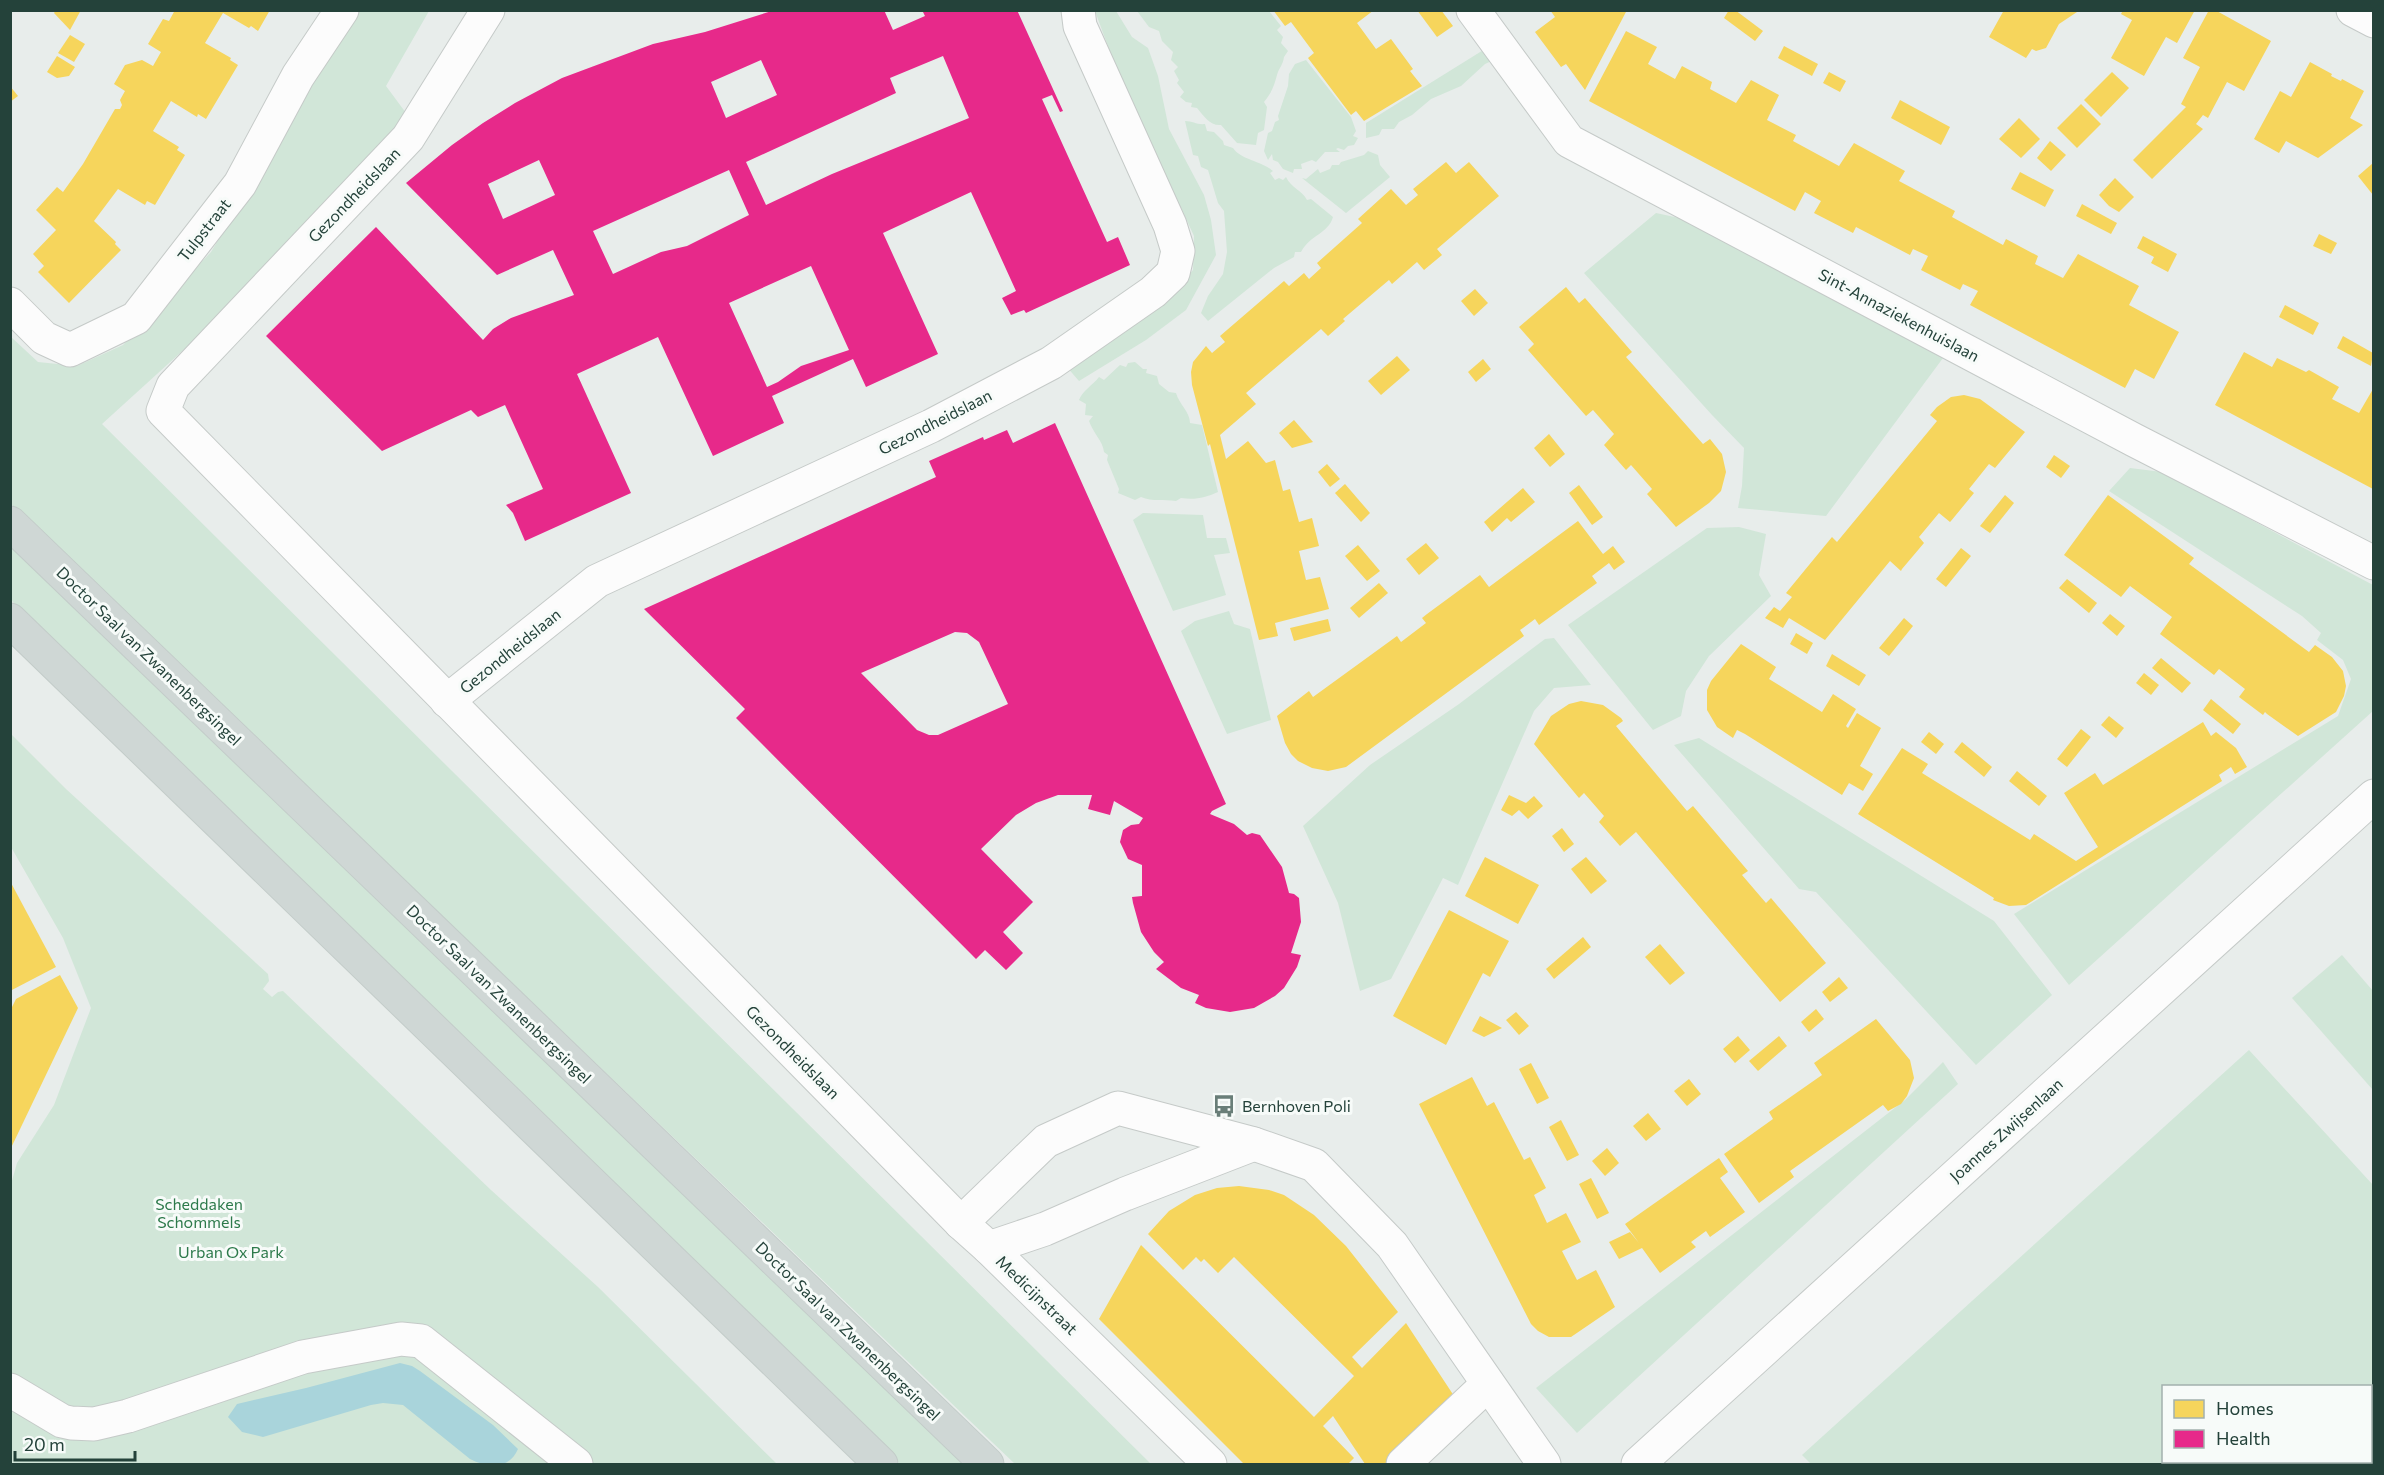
<svg xmlns="http://www.w3.org/2000/svg" width="2384" height="1475" viewBox="0 0 2384 1475" font-family="Commissioner,sans-serif">
<style>
.green{fill:#d1e6d8}
.water{fill:#a9d4db}
.homes{fill:#f6d55c}
.health{fill:#e7298a;fill-rule:evenodd}
.lines{fill:none;stroke-linecap:round;stroke-linejoin:round}
.minor-casing{stroke:#c5cac8;stroke-width:35}
.major-casing{stroke:#c3ccc9;stroke-width:35}
.minor{stroke:#fcfcfc;stroke-width:33}
.major{stroke:#cfd7d5;stroke-width:33}
.labels{text-anchor:middle;stroke-width:6;stroke-linejoin:round;paint-order:stroke}
.street-label{font-size:16px;fill:#24423a;stroke:#f7fbf9}
.poi-label{font-size:16px;fill:#24423a;stroke:#f7fbf9;text-anchor:start}
.park-label{font-size:16px;fill:#2d7a4b;stroke:#f7fbf9}
</style>
<rect width="100%" height="100%" fill="#e8edeb"/>
<g class="green">
<path d="M354,11H429L386,86L406,113L383,152L300,244L102,424L1151,1464H1015L11,504L10,336L38,362L77,366L123,345L211,252Z"/>
<path d="M1095,11H1116L1132,37L1148,48L1158,76L1169,129L1204,195L1211,220L1216,255L1186,310L1146,340L1079,381L1066,366L1171,296L1193,270L1194,236L1113,60Z"/>
<path d="M1137,11H1269L1281,26L1277,30L1283,37L1281,43L1288,51L1284,57C1283,65 1279,68 1277,75C1274,86 1272,92 1264,102L1267,107L1264,130L1258,133L1256,145L1237,143L1221,125C1210,126 1204,116 1197,108L1191,107L1192,103L1186,102L1180,97L1184,92L1177,83L1179,80L1174,71L1178,67L1171,60L1173,52L1162,41L1159,31L1149,27Z"/>
<path d="M1485,49L1494,60L1485,64L1461,86L1431,99L1412,115L1399,122L1394,129H1382L1379,135L1366,138V123Z"/>
<path d="M1306,60L1351,117L1356,131L1353,136L1358,138L1354,145L1348,146L1344,150L1338,148L1336,149L1340,152H1325L1316,162L1312,160L1301,164L1302,169H1294L1293,173L1283,169L1278,162L1273,160L1272,154L1268,160L1264,151L1268,133L1272,131L1275,122L1279,120L1278,116L1288,86L1289,74L1295,64Z"/>
<path d="M1185,121C1193,121 1197,125 1205,124L1207,131L1214,132L1223,141L1224,145L1233,148C1241,160 1262,161 1273,171L1270,173L1275,180L1279,178L1283,180L1286,177C1291,188 1302,190 1307,200L1311,199L1333,217C1328,234 1311,234 1301,252H1295L1294,257L1274,268L1208,321L1201,313L1208,296L1223,274L1227,252L1224,211L1218,203L1208,170L1201,167L1198,156L1193,155Z"/>
<path d="M1368,151L1378,155L1380,165L1390,177L1346,213L1302,178L1306,179L1318,169L1320,173L1330,169L1332,165H1339L1341,162L1364,155Z"/>
<path d="M1656,213L1684,219L1943,358L1826,516L1738,508L1742,486L1744,448L1712,415L1584,273Z"/>
<path d="M1135,362L1143,369H1147L1146,373L1157,376L1159,384L1169,392L1176,393C1179,404 1190,412 1190,423L1202,425L1218,492C1205,498 1195,500 1181,498L1176,501C1163,499 1153,502 1141,497L1135,500L1118,493L1119,489L1107,460L1108,455L1104,452C1103,441 1093,433 1089,421L1093,416L1085,415L1086,404L1079,400C1083,390 1092,386 1099,377L1104,380L1120,365L1126,367L1128,363Z"/>
<path d="M2130,468L2162,472L2373,585V711L2069,985L2014,914L2338,716L2351,679L2343,660L2317,640L2321,633L2302,616L2109,491Z"/>
<path d="M1143,513L1203,515L1207,538H1226L1230,553L1214,555L1226,595L1173,611L1133,520Z"/>
<path d="M1739,527L1766,534L1759,575L1771,596L1709,656L1686,691L1681,716L1653,730L1568,625L1707,528Z"/>
<path d="M10,542L970,1464H900L193,781L11,600Z"/>
<path d="M1229,611L1234,624L1250,629L1271,720L1227,734L1181,631L1195,621Z"/>
<path d="M1554,638L1591,685L1554,688L1534,711L1458,885L1443,878L1391,979L1360,991L1338,903L1303,826L1370,765L1459,704L1545,639Z"/>
<path d="M10,733L66,789L268,974L269,981L263,989L272,997L278,992L283,991L491,1190L598,1287L777,1464H11V1184L17,1163L54,1105L91,1008L63,938L11,847Z"/>
<path d="M1699,738L1994,921L2052,995L1976,1065L1816,892L1799,889L1674,745Z"/>
<path d="M2342,955L2373,991V1090L2292,998Z"/>
<path d="M2249,1050L2373,1185V1454L2371,1457L2370,1386H2164V1462H2365L2362,1464H1811L1802,1455Z"/>
<path d="M1943,1062L1958,1084L1577,1433L1536,1388L1905,1100Z"/>
</g>
<path class="water" d="M400,1363L412,1366L420,1371L493,1425L518,1449C509,1470 488,1468 470,1459L403,1405L383,1403L371,1405L263,1437L242,1432L228,1417L237,1404L306,1388Z"/>
<g class="homes">
<path d="M56,10H81L70,30L54,13Z"/>
<path d="M175,10H270L258,31L251,26L249,28L223,13L205,43L231,58L230,60L238,65L206,119L198,114L197,117L171,101L153,131L179,147L177,150L185,155L155,205L147,201L145,205L118,189L94,221L116,242L115,244L121,250L69,303L38,272L44,266L33,254L56,230L36,210L57,187L63,192L83,164L115,109H120L122,105L120,100L125,91L114,84L125,65L142,60L153,66L161,52L148,44L163,19L169,21Z"/>
<path d="M1273,10H1374L1357,23L1376,49L1391,39L1413,69L1410,71L1422,86L1364,121L1356,111L1351,115L1308,58L1314,53L1291,22L1285,26Z"/>
<path d="M1417,10H1441L1453,26L1437,37Z"/>
<path d="M1550,10H1627L1585,90L1566,64L1561,67L1535,32L1555,17Z"/>
<path d="M1729,10H1735L1763,31L1755,41L1724,18Z"/>
<path d="M2004,10H2080L2059,24L2046,48L2036,51L2032,49L2026,58L1989,37Z"/>
<path d="M2123,10H2195L2177,43L2166,37L2144,76L2111,58L2132,20L2121,14Z"/>
<path d="M2209,10H2215L2271,41L2244,91L2227,82L2208,118L2203,115L2196,124L2203,129L2152,179L2133,160L2186,107L2181,104L2200,67L2183,58Z"/>
<path d="M1626,31L1657,47L1648,64L1675,79L1682,66L1712,82L1710,89L1736,103L1751,80L1779,95L1767,120L1796,135L1793,141L1839,166L1854,143L1905,171L1899,181L1955,211L1952,217L2003,245L2006,239L2038,256L2035,264L2063,278L2078,254L2139,286L2129,305L2179,332L2154,379L2135,369L2125,388L1970,305L1978,291L1963,284L1960,290L1921,270L1928,256L1913,249L1910,255L1856,227L1853,233L1814,213L1821,201L1805,192L1795,211L1589,101Z"/>
<path d="M70,35L85,44L74,62L58,53Z"/>
<path d="M1784,46L1818,64L1812,76L1778,58Z"/>
<path d="M57,56L75,67L69,76L57,78L47,72Z"/>
<path d="M2310,62L2332,74L2331,76L2341,81L2342,79L2364,91L2350,118L2363,125L2318,158L2286,141L2279,153L2254,139L2280,91L2291,97Z"/>
<path d="M1829,72L1846,81L1840,92L1823,83Z"/>
<path d="M2112,72L2129,88L2101,117L2084,100Z"/>
<path d="M10,86L18,96L10,102Z"/>
<path d="M1900,100L1950,127L1941,145L1891,118Z"/>
<path d="M2081,104L2101,124L2077,148L2057,128Z"/>
<path d="M2019,118L2040,139L2021,158L1999,139Z"/>
<path d="M2050,141L2066,155L2051,171L2037,158Z"/>
<path d="M1446,162L1456,173L1469,162L1499,196L1437,249L1442,255L1424,270L1417,262L1392,284L1389,280L1343,319L1345,321L1328,336L1321,329L1293,353L1246,393L1256,404L1220,435L1226,459L1248,441L1266,463L1275,460L1283,491L1290,489L1299,522L1312,518L1319,546L1299,551L1306,580L1320,577L1329,609L1275,623L1278,636L1259,640L1210,444L1208,446L1192,385L1191,372L1193,362L1206,346L1212,353L1225,342L1220,336L1284,281L1289,286L1304,273L1309,279L1321,268L1317,263L1362,223L1358,219L1391,189L1406,205L1418,195L1413,189Z"/>
<path d="M2373,163V195L2358,176Z"/>
<path d="M2020,172L2054,190L2045,207L2011,189Z"/>
<path d="M2115,178L2134,197L2119,212L2109,206L2099,195Z"/>
<path d="M2082,204L2117,223L2111,234L2076,216Z"/>
<path d="M2319,234L2337,243L2331,254L2313,246Z"/>
<path d="M2143,236L2177,254L2168,272L2151,263L2154,257L2137,248Z"/>
<path d="M1566,287L1579,303L1585,298L1632,352L1626,357L1703,444L1710,439L1722,454L1726,472L1721,491L1709,503L1676,527L1647,494L1652,489L1631,465L1626,470L1604,445L1614,434L1593,410L1586,416L1528,350L1534,344L1519,327Z"/>
<path d="M1475,289L1488,303L1474,316L1461,301Z"/>
<path d="M2285,305L2319,323L2313,335L2279,317Z"/>
<path d="M2343,336L2373,353L2371,366L2337,348Z"/>
<path d="M2244,352L2272,367L2277,358L2306,372L2309,370L2339,387L2332,399L2359,413L2373,389V489L2215,405Z"/>
<path d="M1397,356L1410,370L1381,395L1368,381Z"/>
<path d="M1483,359L1491,369L1476,382L1468,372Z"/>
<path d="M1964,395L1980,399L2025,432L1995,468L1989,464L1969,489L1974,493L1951,521L1950,522L1939,513L1919,537L1924,543L1902,569L1901,571L1890,561L1825,640L1789,618L1783,628L1765,618L1774,607L1780,611L1792,597L1786,593L1832,537L1837,542L1937,421L1930,415L1937,407L1951,397Z"/>
<path d="M1294,420L1313,442L1292,448L1279,433Z"/>
<path d="M1549,434L1565,454L1550,467L1534,448Z"/>
<path d="M2054,455L2070,466L2061,478L2046,467Z"/>
<path d="M1327,464L1340,479L1330,487L1318,472Z"/>
<path d="M1345,484L1370,513L1361,522L1335,493Z"/>
<path d="M1579,485L1603,517L1592,525L1569,493Z"/>
<path d="M1523,488L1535,502L1511,522L1507,518L1492,532L1484,522Z"/>
<path d="M2005,495L2014,503L1990,533L1980,526Z"/>
<path d="M2108,495L2194,558L2189,564L2309,652L2315,645L2332,657L2343,671L2346,686L2344,696L2336,712L2298,736L2267,714L2265,712L2263,715L2239,697L2245,689L2219,669L2214,675L2160,634L2172,617L2130,586L2121,597L2064,555Z"/>
<path d="M1578,521L1603,554L1613,546L1625,562L1614,570L1609,563L1592,576L1597,583L1539,625L1535,619L1523,628L1520,630L1524,636L1346,767L1328,771L1312,768L1298,761L1291,754L1285,743L1277,716L1309,691L1313,697L1397,636L1401,642L1426,623L1422,618L1427,614L1480,575L1489,587Z"/>
<path d="M1426,543L1439,558L1419,575L1406,559Z"/>
<path d="M1358,545L1380,571L1367,581L1345,556Z"/>
<path d="M1961,548L1971,556L1946,587L1936,579Z"/>
<path d="M2067,579L2097,603L2089,613L2059,588Z"/>
<path d="M1379,583L1388,593L1359,618L1350,608Z"/>
<path d="M2110,614L2125,626L2117,636L2102,623Z"/>
<path d="M1904,618L1913,626L1889,656L1879,648Z"/>
<path d="M1328,619L1331,631L1294,641L1290,628Z"/>
<path d="M1796,633L1813,643L1807,654L1790,644Z"/>
<path d="M1741,644L1776,667L1769,679L1822,712L1833,694L1856,709L1846,726L1848,728L1857,713L1881,728L1860,766L1873,774L1863,791L1849,783L1842,795L1745,734L1737,730L1733,738L1717,727L1707,710V690L1711,681Z"/>
<path d="M1832,654L1866,675L1859,686L1826,666Z"/>
<path d="M2161,658L2191,683L2182,693L2152,668Z"/>
<path d="M2144,673L2159,685L2151,695L2136,683Z"/>
<path d="M2211,699L2241,724L2233,734L2203,710Z"/>
<path d="M1581,701L1603,705L1621,718L1623,721L1616,726L1636,750L1687,811L1693,806L1748,871L1742,875L1766,903L1771,898L1826,963L1780,1002L1636,832L1620,846L1599,822L1604,816L1584,793L1579,798L1534,744L1551,716L1569,704Z"/>
<path d="M2109,716L2124,728L2116,738L2101,725Z"/>
<path d="M2203,722L2211,736L2216,732L2236,748L2247,767L2235,774L2231,767L2219,775L2222,781L2026,905L2009,906L1993,900L1994,898L1858,814L1902,748L1928,764L1922,773L2030,840L2034,834L2076,861L2098,847L2064,793L2095,773L2103,785Z"/>
<path d="M2081,729L2091,737L2067,767L2057,759Z"/>
<path d="M1929,732L1944,744L1936,754L1921,742Z"/>
<path d="M1962,742L1992,767L1984,777L1954,752Z"/>
<path d="M2017,771L2047,796L2039,806L2009,781Z"/>
<path d="M1509,795L1526,803L1534,796L1543,806L1528,819L1519,810L1512,816L1501,810Z"/>
<path d="M1562,828L1574,844L1564,852L1552,836Z"/>
<path d="M1485,857L1539,885L1518,924L1465,896Z"/>
<path d="M1586,857L1607,881L1591,894L1571,869Z"/>
<path d="M10,881L56,967L10,991Z"/>
<path d="M1449,910L1509,941L1490,977L1483,973L1446,1045L1393,1016Z"/>
<path d="M1583,937L1591,947L1554,979L1546,969Z"/>
<path d="M1660,944L1685,973L1670,985L1645,957Z"/>
<path d="M60,975L78,1008L10,1150V1011L16,999Z"/>
<path d="M1839,977L1848,988L1830,1002L1822,992Z"/>
<path d="M1816,1009L1824,1019L1809,1032L1801,1022Z"/>
<path d="M1516,1012L1529,1026L1519,1035L1506,1020Z"/>
<path d="M1480,1016L1502,1028L1484,1037L1472,1031Z"/>
<path d="M1876,1019L1910,1060L1914,1078L1907,1096L1901,1104L1888,1111L1883,1105L1790,1171L1794,1177L1759,1203L1724,1154L1773,1119L1769,1112L1822,1075L1814,1063Z"/>
<path d="M1738,1036L1750,1050L1735,1063L1723,1049Z"/>
<path d="M1779,1036L1787,1046L1758,1071L1749,1061Z"/>
<path d="M1531,1063L1549,1098L1537,1104L1519,1069Z"/>
<path d="M1472,1077L1487,1106L1494,1102L1524,1160L1530,1157L1546,1188L1534,1195L1547,1223L1566,1213L1581,1242L1562,1251L1577,1280L1596,1270L1615,1307L1571,1337H1549L1538,1331L1531,1324L1419,1104Z"/>
<path d="M1689,1079L1701,1094L1687,1106L1674,1091Z"/>
<path d="M1648,1113L1661,1129L1646,1141L1633,1126Z"/>
<path d="M1561,1120L1579,1155L1567,1161L1549,1127Z"/>
<path d="M1607,1148L1619,1163L1605,1176L1592,1161Z"/>
<path d="M1719,1158L1728,1172L1720,1178L1745,1212L1710,1237L1706,1231L1691,1242L1696,1247L1660,1273L1642,1248L1619,1259L1609,1242L1630,1232L1639,1243L1625,1224Z"/>
<path d="M1591,1178L1609,1213L1597,1219L1579,1184Z"/>
<path d="M1239,1186L1269,1190L1284,1195L1314,1215L1346,1246L1398,1312L1352,1357L1362,1368L1406,1323L1456,1399L1425,1420L1429,1426L1404,1452L1385,1464H1365L1333,1416L1323,1426L1354,1458L1348,1464H1244L1099,1319L1141,1245L1314,1417L1354,1376L1234,1257L1218,1273L1204,1259L1201,1262L1196,1257L1183,1270L1148,1234L1169,1211L1195,1195L1217,1188Z"/>
</g>
<g class="health">
<path d="M775,10H884L893,30L925,16L922,10H1017L1063,111L1060,112L1052,95L1042,99L1107,242L1118,237L1130,265L1026,313L1024,310L1011,315L1002,298L1016,291L971,192L883,233L938,354L866,387L853,359L772,396L784,423L713,456L658,337L577,374L631,493L525,541L513,513L506,505L543,489L505,405L478,417L471,410L382,451L266,336L376,227L483,340L493,329L511,318L574,295L553,250L497,275L406,183L452,145L483,123L515,103L562,78L653,44L705,32ZM943,56L969,118L832,174L766,205L746,162L896,93L890,78ZM761,60L777,95L726,118L711,82ZM539,160L555,195L503,219L488,184ZM729,170L749,215L687,246L661,252L613,274L593,231ZM811,266L849,350L801,366L778,382L767,387L729,303Z"/>
<path d="M1055,423L1226,804L1212,811L1210,814L1234,824L1247,835L1252,833L1260,835L1282,867L1289,893L1294,894L1299,898L1301,922L1291,953L1301,955L1297,967L1284,988L1275,996L1254,1008L1230,1012L1206,1008L1195,1003L1199,995L1181,988L1156,969L1164,962L1154,952L1141,932L1133,903L1132,897L1142,896V865L1128,859L1120,842L1123,830L1131,825L1139,824L1143,818L1114,801L1110,815L1088,809L1092,795H1058L1036,803L1016,815L981,849L1033,902L1003,932L1023,953L1006,970L985,950L976,959L736,718L745,709L644,609L936,477L929,461L983,437L984,440L1007,430L1013,443ZM955,632L967,633L979,642L1008,704L938,735H929L917,730L861,673Z"/>
</g>
<g class="lines">
<g class="minor-casing">
<g id="minor">
<path d="M488,10L408,138L173,386L163,411L961,1223L989,1248L1210,1464"/>
<path d="M1473,10L1569,141L2134,440L2374,563"/>
<path d="M2353,10L2374,21"/>
<path d="M10,304L44,338L70,350L136,318L240,184L298,76L342,10"/>
<path d="M447,701L597,581L931,426L1051,363L1153,292L1173,273L1178,251L1170,225L1080,26L1078,10"/>
<path d="M961,1223L1046,1141L1118,1108L1254,1144L1314,1165L1392,1245L1544,1464"/>
<path d="M989,1248L1045,1229L1125,1194L1254,1144"/>
<path d="M10,1390L62,1421L71,1423L94,1424L128,1416L303,1357L401,1339L421,1341L576,1464"/>
<path d="M1403,1464L1488,1384"/>
<path d="M1638,1464L2374,796"/>
</g>
</g>
<g class="major-casing">
<g id="major">
<path d="M10,523L987,1464"/>
<path d="M10,620L881,1464"/>
</g>
</g>
<use href="#minor" class="minor"/>
<use href="#major" class="major"/>
</g>
<defs>
<g id="bus-bare" transform="scale(1.8)"><path d="M-5-6H5V4H4V6H2V4H-2V6H-4V4H-5ZM-3.5-4V0h7V-4ZM-3.5 1.2v1.5H-2V1.2ZM2 1.2v1.5H3.5V1.2Z" fill="#697e78" stroke="#f7fbf9" stroke-width="2.5" paint-order="stroke"/></g>
</defs>
<g fill-rule="evenodd">
<use href="#bus-bare" x="1224" y="1106"/>
</g>
<g class="labels">
<g class="street-label">
<text transform="translate(354 195) rotate(-46)" y="6">Gezondheidslaan</text>
<text transform="translate(204 230) rotate(-52)" y="6">Tulpstraat</text>
<text transform="translate(1899 315) rotate(28)" y="6">Sint-Annaziekenhuislaan</text>
<text transform="translate(935 422) rotate(-27)" y="6">Gezondheidslaan</text>
<text transform="translate(510 651) rotate(-39)" y="6">Gezondheidslaan</text>
<text transform="translate(149 656) rotate(44)" y="6">Doctor Saal van Zwanenbergsingel</text>
<text transform="translate(499 994) rotate(44)" y="6">Doctor Saal van Zwanenbergsingel</text>
<text transform="translate(793 1052) rotate(45)" y="6">Gezondheidslaan</text>
<text transform="translate(2006 1130) rotate(-42)" y="6">Joannes Zwijsenlaan</text>
<text transform="translate(1037 1295) rotate(44)" y="6">Medicijnstraat</text>
<text transform="translate(848 1331) rotate(44)" y="6">Doctor Saal van Zwanenbergsingel</text>
</g>
<g class="poi-label">
<text x="1242" y="1112">Bernhoven Poli</text>
</g>
<g class="park-label">
<text x="199" y="1210">Scheddaken<tspan x="199" dy="18">Schommels</tspan></text>
<text x="231" y="1258">Urban Ox Park</text>
</g>
</g>
<rect width="2384" height="1475" fill="none" stroke="#24423a" stroke-width="24"/>
<rect x="2162" y="1385" width="210" height="78" fill="#f7fbf9" stroke="#a3b1ad" stroke-width="1.5"/>
<rect x="2174" y="1400" width="30" height="18" fill="#f6d55c" stroke="#a3b1ad" stroke-width="1.5"/>
<text x="2216" y="1415" font-size="18" fill="#24423a">Homes</text>
<rect x="2174" y="1430" width="30" height="18" fill="#e7298a" stroke="#a3b1ad" stroke-width="1.5"/>
<text x="2216" y="1445" font-size="18" fill="#24423a">Health</text>
<path d="M15 1451v9h120v-9" fill="none" stroke="#24423a" stroke-width="3"/>
<text x="24" y="1451" font-size="18" fill="#24423a" stroke="#f7fbf9" stroke-width="4.5" paint-order="stroke">20 m</text>
</svg>
